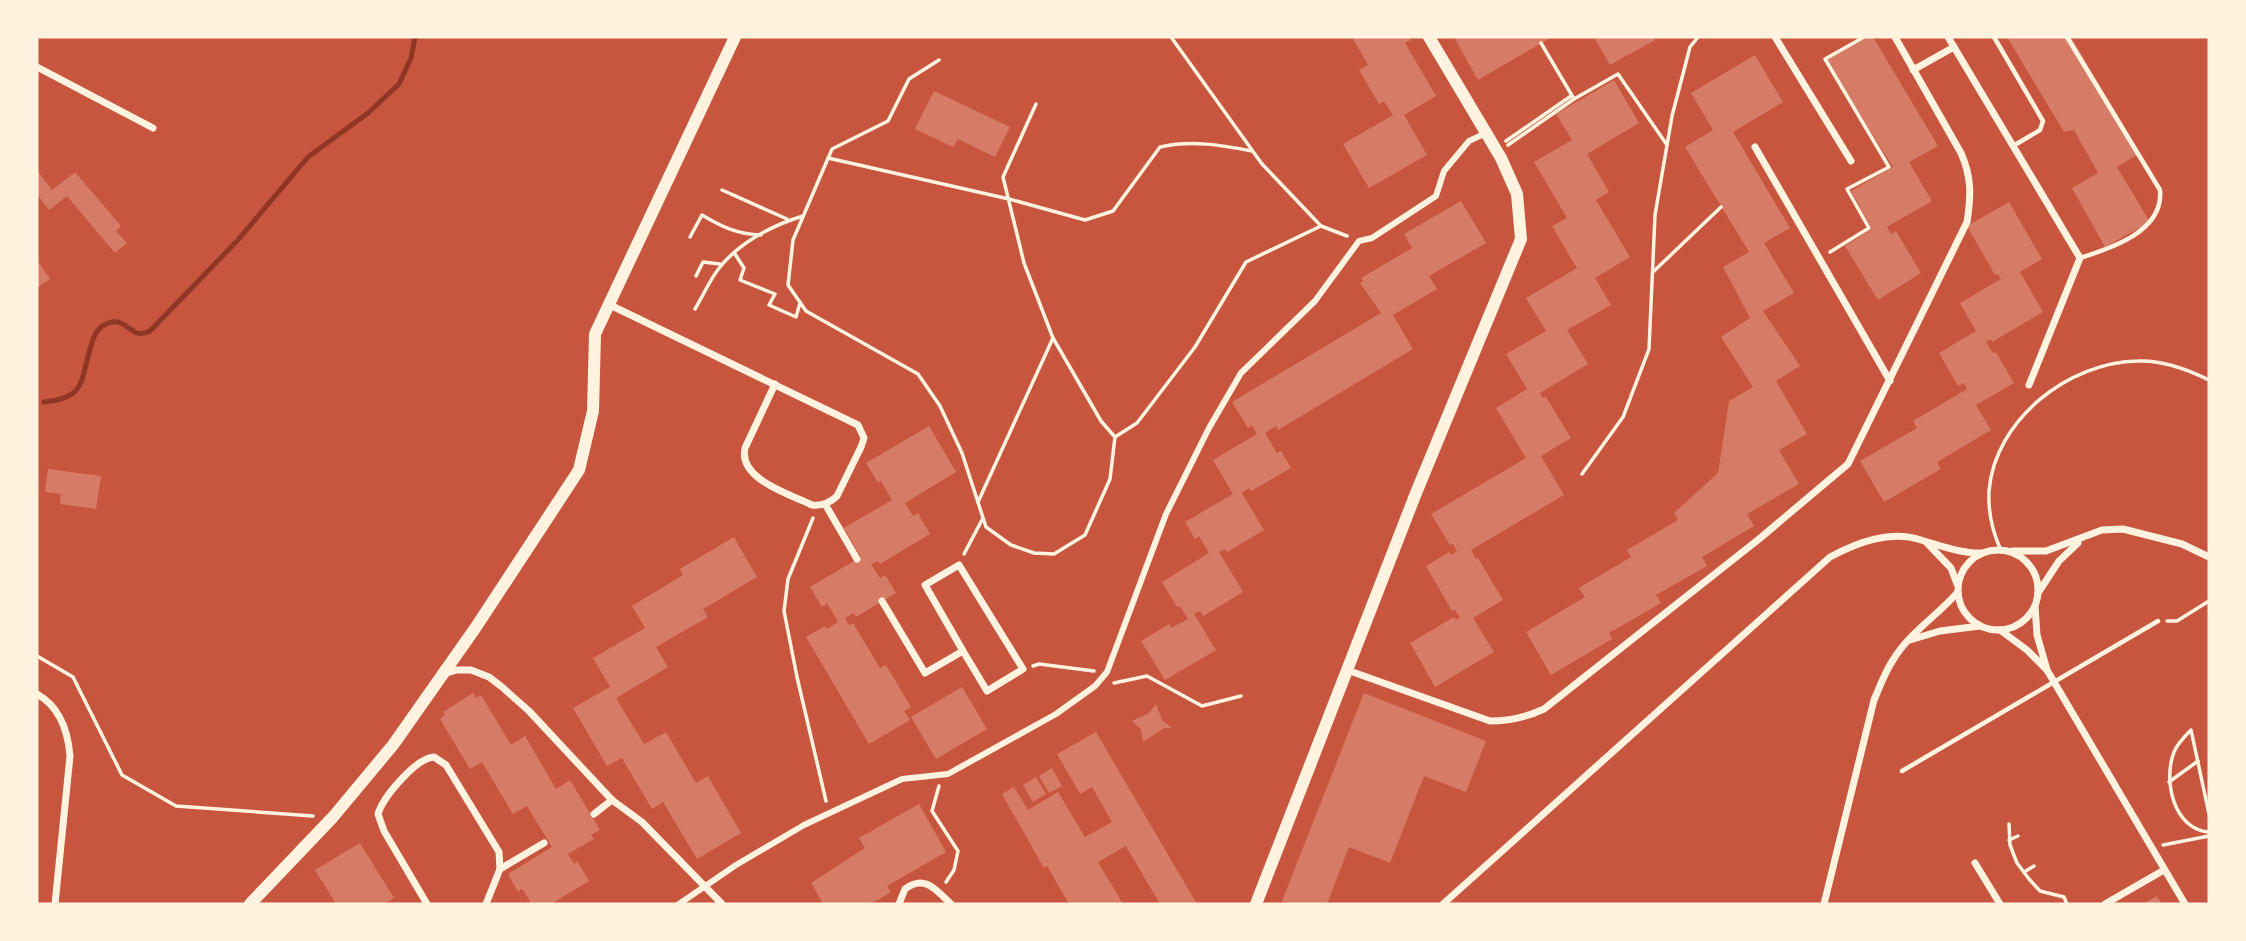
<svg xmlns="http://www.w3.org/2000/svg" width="2246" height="941" viewBox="0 0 2246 941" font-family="'Space Grotesk',sans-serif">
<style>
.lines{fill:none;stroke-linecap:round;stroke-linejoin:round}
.stream{stroke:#8f3625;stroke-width:5}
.building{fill:#d67c66}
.path{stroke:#fff3e0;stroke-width:3.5}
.service{stroke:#fff3e0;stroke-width:4.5}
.pedestrian{stroke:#fff3e0;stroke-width:6}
.minor{stroke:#fff3e0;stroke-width:7}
.tertiary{stroke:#fff3e0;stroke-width:12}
</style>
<rect width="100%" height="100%" fill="#c8553d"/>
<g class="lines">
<path class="stream" d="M44,402C86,398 80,382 91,346C93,339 95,332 101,327C127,309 128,343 150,331L237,241L308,157L368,113L399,84L411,58L415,37"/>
</g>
<g class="building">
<path d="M1352,37H1409L1411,40L1405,43L1436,96L1404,115L1427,155L1369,188L1343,144L1393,115L1384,101L1379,104L1359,70L1368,65Z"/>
<path d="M1458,37H1552L1478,80L1455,39Z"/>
<path d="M1594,37H1653L1655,40L1610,65Z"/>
<path d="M1865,37H1873L1938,146L1909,162L1932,201L1887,227L1891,234L1896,231L1921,273L1878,300L1845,246L1872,229L1851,191L1893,167L1825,59Z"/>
<path d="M2007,37H2071L2140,153L2117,167L2150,222L2105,247L2072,188L2098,173L2074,130L2064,132Z"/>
<path d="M1755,55L1783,102L1733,132L1790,228L1764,243L1794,293L1763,311L1800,366L1776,381L1807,434L1779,450L1799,484L1747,514L1754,526L1702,557L1707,566L1656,595L1661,603L1609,633L1612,639L1551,675L1526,632L1585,597L1579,588L1631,557L1627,550L1678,520L1674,513L1718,473L1729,401L1753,387L1721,337L1750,318L1723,267L1749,252L1685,147L1713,130L1691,93Z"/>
<path d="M1614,80L1639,123L1587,154L1609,192L1596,200L1630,257L1595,278L1611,305L1567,330L1588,364L1540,393L1543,398L1546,397L1571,438L1541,456L1564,495L1471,550L1476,559L1478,558L1503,600L1473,618L1494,652L1435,687L1410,643L1454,617L1456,620L1460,618L1455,610L1452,611L1426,566L1449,552L1451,555L1457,551L1453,544L1450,545L1431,514L1526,458L1496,408L1527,389L1506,354L1546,331L1526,298L1577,268L1552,226L1567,218L1534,162L1572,140L1556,114Z"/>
<path d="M934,91L1010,127L995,157L958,139L953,147L915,129Z"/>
<path d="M37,170L52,190L75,172L121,226L116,231L127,243L115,253L67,196L49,210L37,194Z"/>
<path d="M1461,201L1486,243L1429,276L1437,289L1393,315L1413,349L1278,430L1276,426L1265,433L1277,453L1281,451L1291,468L1251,491L1249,488L1242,493L1264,530L1227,552L1225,549L1219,552L1243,592L1203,616L1200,611L1194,614L1216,650L1165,680L1141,641L1169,624L1171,628L1188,619L1180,606L1177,607L1162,582L1209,553L1199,536L1195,539L1185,522L1233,494L1213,460L1257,434L1252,425L1248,428L1232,402L1381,313L1360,283L1363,281L1361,278L1412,248L1404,234Z"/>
<path d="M2009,202L2042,259L2020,272L2043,312L1992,342L1991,339L1986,342L1993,353L1996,352L2014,383L1976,405L1991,430L1937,462L1941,469L1884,502L1860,461L1917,428L1913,421L1967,389L1964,383L1958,386L1939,353L1976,331L1960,303L2001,279L1998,274L1995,275L1967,226Z"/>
<path d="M37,260L50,279L37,288Z"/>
<path d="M929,426L956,472L905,503L913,516L918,513L930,534L880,564L878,561L871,564L880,578L885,575L896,593L856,617L854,613L845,618L849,625L853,623L880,668L886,665L911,707L904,711L910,720L869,744L806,637L825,626L827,629L838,622L827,603L822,607L810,587L861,557L844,528L892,500L881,481L878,483L866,463Z"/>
<path d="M48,469L101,476L96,509L60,504L61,494L45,492Z"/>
<path d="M734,537L757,577L703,609L708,617L656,647L668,667L616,698L644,744L666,732L696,783L708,776L741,833L697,859L663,802L652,809L622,758L607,766L573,708L610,687L593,658L645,628L632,606L683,575L680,569Z"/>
<path d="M962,687L987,729L936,759L911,717Z"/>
<path d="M473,693L476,698L481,695L511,745L525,736L556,789L570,780L600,830L591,835L594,839L568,854L574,864L577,861L589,881L551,904H525L530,901L522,889L518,892L508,874L552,847L527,806L513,814L482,762L470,769L440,719L445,715L443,712Z"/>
<path d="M1364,693L1486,741L1466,792L1424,776L1390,863L1349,847L1327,904H1291L1282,901Z"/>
<path d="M1156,704L1162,720L1172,728H1164L1143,742L1141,729L1132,721L1149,713Z"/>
<path d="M1096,732L1197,904H1160L1126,846L1098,862L1123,904H1069L1047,866L1044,868L1002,794L1014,787L1028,810L1058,792L1085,837L1112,822L1092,787L1080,794L1057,754Z"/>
<path d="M1052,768L1062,786L1049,793L1039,776Z"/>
<path d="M1036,777L1046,794L1033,802L1023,785Z"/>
<path d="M919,804L946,852L887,886L891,892L876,901L867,904H823L811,883L865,848L859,838Z"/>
<path d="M360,843L394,898L384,904H336L315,870Z"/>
<path d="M2157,896L2162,904H2143Z"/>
</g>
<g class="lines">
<g class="path">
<path d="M1171,37L1262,164L1321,226L1347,236"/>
<path d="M939,60L909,79L888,121L832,149L793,240L788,285L806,311L918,374L940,406L962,453L986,527L1011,545L1034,553L1054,554L1085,535L1110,479L1115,437L1137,423L1195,347L1246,262L1321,226"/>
<path d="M1574,99L1618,74L1667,145"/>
<path d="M1036,104L1003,177L1024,263L1053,338L1101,421L1114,436"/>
<path d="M1506,141L1571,96"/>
<path d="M1508,145L1574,99L1541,43"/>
<path d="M828,158L1009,199L1085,220L1113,211L1160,147C1192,140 1220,145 1252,151"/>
<path d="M722,190L787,219"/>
<path d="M690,237L702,215C722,227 737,234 761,235"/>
<path d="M1830,252L1869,228L1847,189L1889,167L1825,59L1864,37"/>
<path d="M735,254L744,268L740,280L775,294L769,305L796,317L800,303"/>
<path d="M1654,271L1721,207"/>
<path d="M696,276L703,262L720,264"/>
<path d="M695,309C703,296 710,279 720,267C740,242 773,225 803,216"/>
<path d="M1582,474L1623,417L1649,349L1655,215L1672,116L1690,47L1698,37"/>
<path d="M978,502L1053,338"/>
<path d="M813,518L788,579L784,611L797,677L826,801"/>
<path d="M2000,548C1992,530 1988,511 1989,491C1995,419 2069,362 2138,361C2163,360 2187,369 2209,380"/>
<path d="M964,554L983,518"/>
<path d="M2167,621H2177L2209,601"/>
<path d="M37,656L73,677L122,775L176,806L313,816"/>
<path d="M1033,666L1039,664L1094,671"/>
<path d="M1114,683L1147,676L1202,706L1241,696"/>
<path d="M2169,782L2198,761"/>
<path d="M939,786L932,811L958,851L954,870L946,882"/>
<path d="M2209,814L2191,730C2185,736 2177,744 2174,752C2163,780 2173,829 2209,832"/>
<path d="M2009,824L2010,845L2017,863L2029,879L2040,891L2064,897L2067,904"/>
<path d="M2009,840L2018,836"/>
<path d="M2163,845L2209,836"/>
<path d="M2024,872L2034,866"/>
</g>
<g class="service">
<path d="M1994,37L2043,121L2040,130L2013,146"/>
<path d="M2067,37L2160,190C2164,231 2112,248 2080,258"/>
<path d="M1902,771L2158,621"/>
</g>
<path class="pedestrian" d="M679,904L736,865L804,825L902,779L948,774L1056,714L1095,686L1107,672L1166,514L1209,428L1241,373L1315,301L1359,241L1372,238L1436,196L1444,171L1469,141L1486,133"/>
<g class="minor">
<path d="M1775,37L1851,161"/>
<path d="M1948,37L2080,258L2029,385"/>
<path d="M37,67L153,128"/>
<path d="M1913,70L1954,47"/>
<path d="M1755,147L1890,381"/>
<path d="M608,304L858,425L864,438L861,447L837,496C830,503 822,506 812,505C789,494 738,479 745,448L775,384"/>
<path d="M825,504L857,559"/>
<path d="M1928,544L1951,568L1957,584"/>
<circle cx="1998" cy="590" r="40"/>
<path d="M2012,551H2046L2102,530L2123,529L2182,544L2209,557"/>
<path d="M2038,593L2059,561L2078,543"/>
<path d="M882,601L925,673L963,651L987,691L1023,669L959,565L925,585L963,651"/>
<path d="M2035,606L2037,635L2047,670"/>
<path d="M2000,630L2027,650L2047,670L2185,904"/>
<path d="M1910,640L1940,631L1980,626"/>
<path d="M1347,670L1490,721C1509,721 1527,717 1544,709L1759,539L1848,464L1967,222C1971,196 1972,178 1961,153L1895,37"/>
<path d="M443,674L457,670H471L489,677L502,687L529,711L612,800L642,822L722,904"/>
<path d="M37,694C60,707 68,731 70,756L55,904"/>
<path d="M594,814L612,800"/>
<path d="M1975,863L2000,904"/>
<path d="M500,869L544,843"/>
<path d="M427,904L384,831L378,814C383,797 416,758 434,757L446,765L499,852L500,869L486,904"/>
<path d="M899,904L905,889C925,874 936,890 951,904"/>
<path d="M1443,904L1830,557C1858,542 1890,530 1921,540C1941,546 1960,553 1980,553"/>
<path d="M1824,904L1874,700C1880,686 1885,672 1893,660C1909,633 1937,616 1957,593"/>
<path d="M2105,904L2164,870"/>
</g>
<g class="tertiary">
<path d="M250,904L333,817L393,745L476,627L579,470L593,411L595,334L735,37"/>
<path d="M1256,904L1416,493L1521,239L1517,194L1501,158L1429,37"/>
</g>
</g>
<rect width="2246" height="941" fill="none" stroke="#fff3e0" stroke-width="77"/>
</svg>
